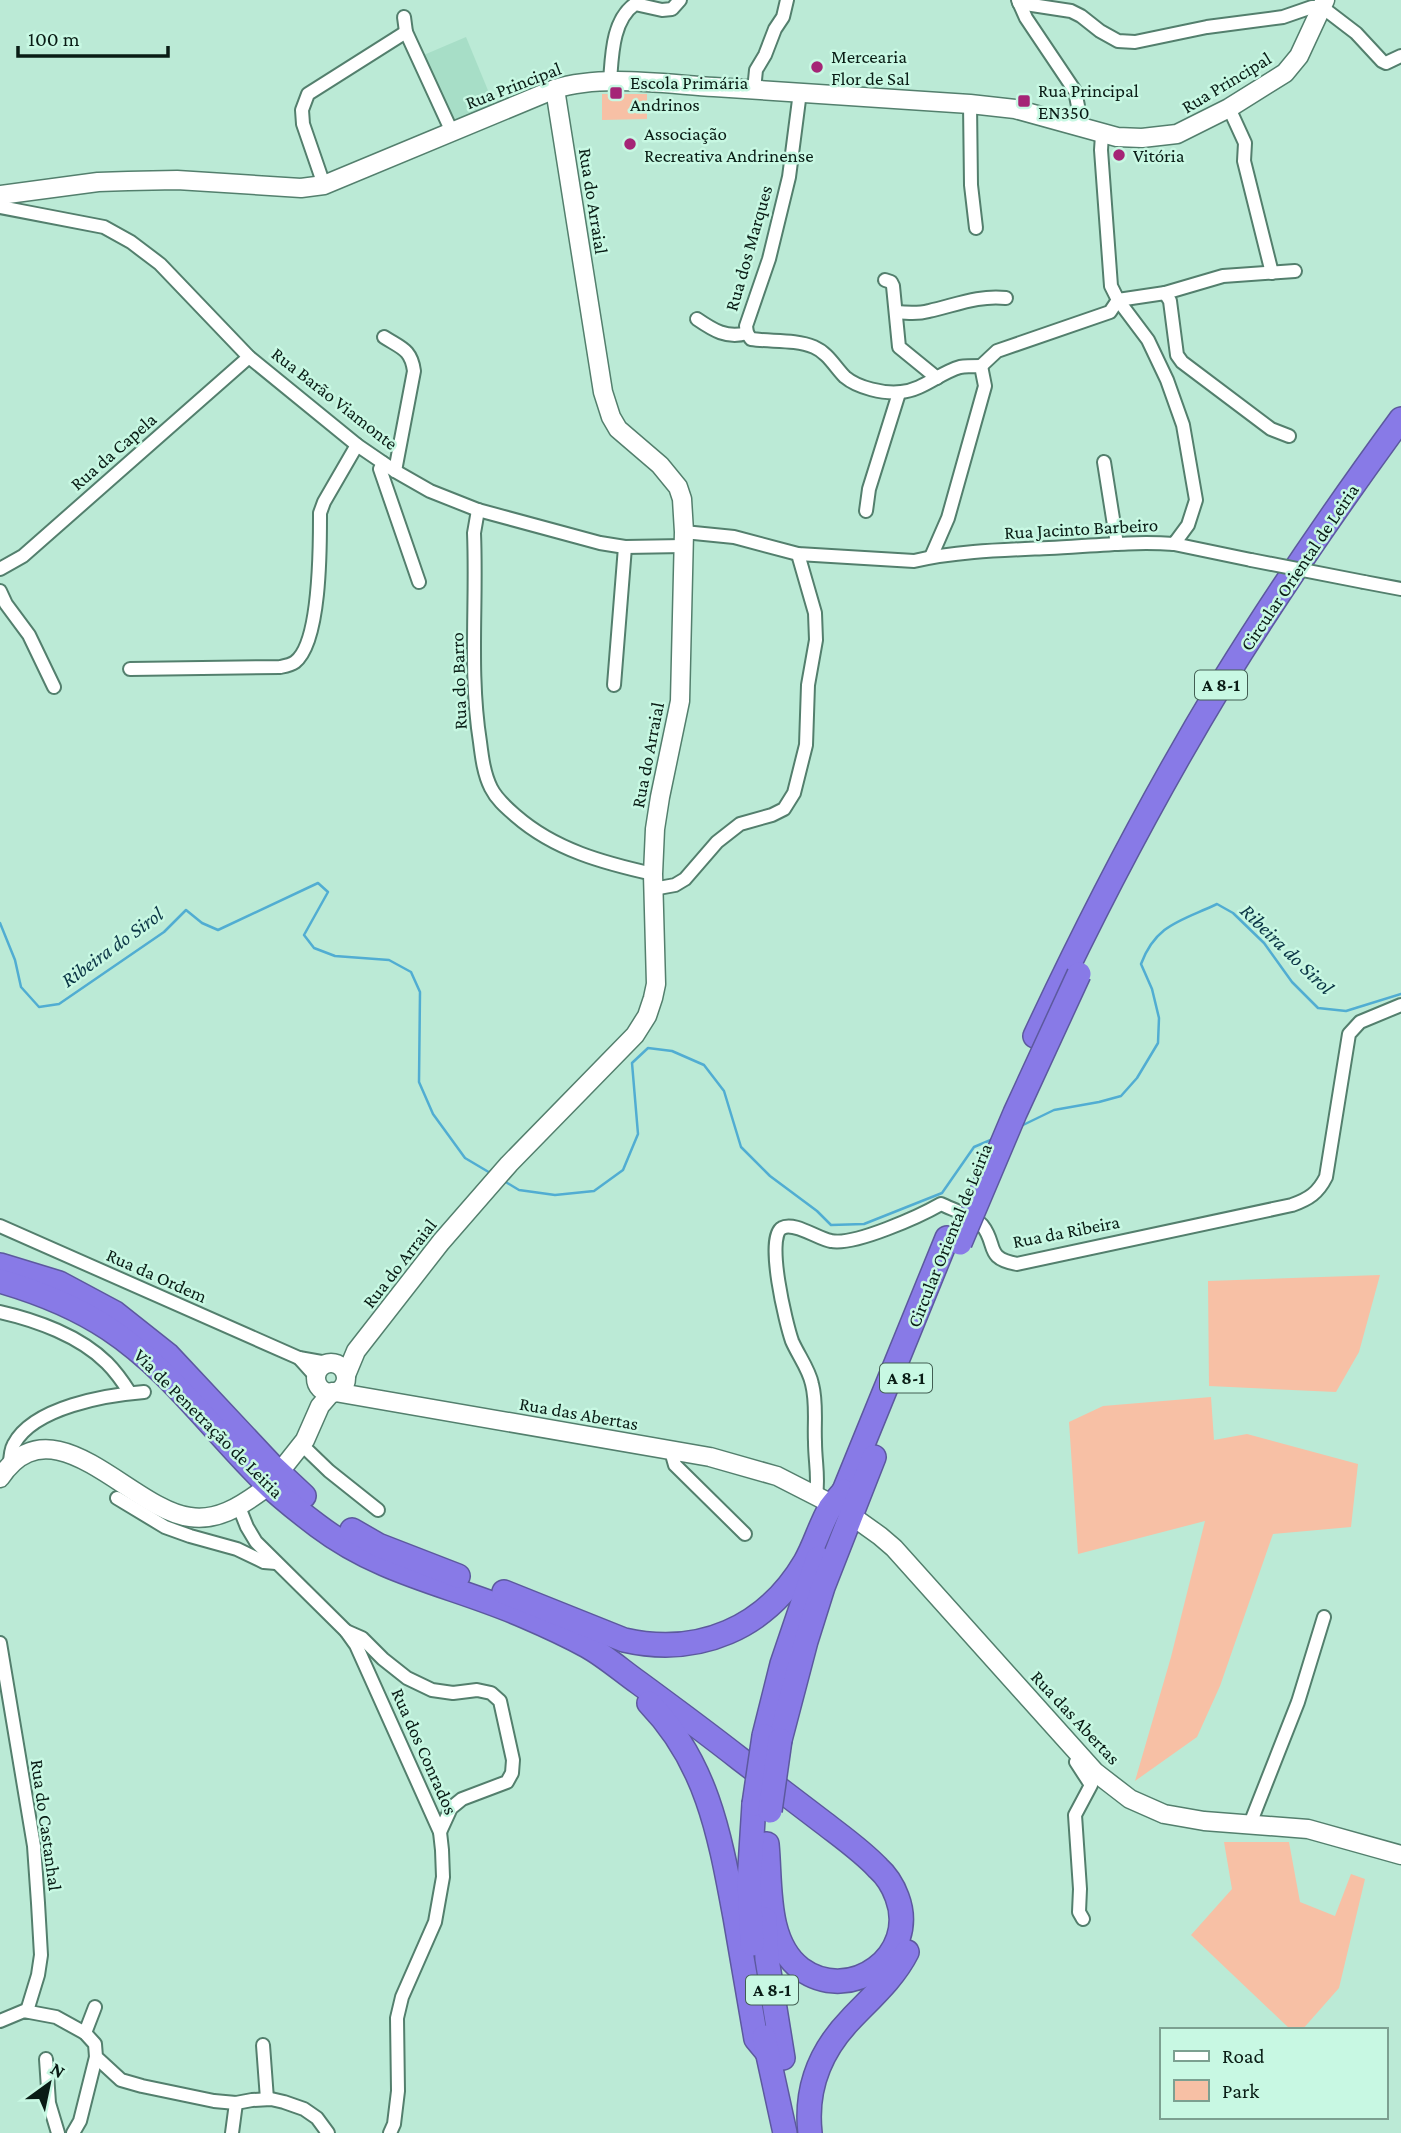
<svg xmlns="http://www.w3.org/2000/svg" width="1401" height="2133" viewBox="0 0 1401 2133" font-family="'Crimson Pro',serif">
<style>
.built{fill:#a7dec7}
.green{fill:#f7c0a5}
.lines{fill:none;stroke-linecap:round;stroke-linejoin:round}
.stream{stroke:#51add2;stroke-width:2.5}
.street-casing{stroke:#537f6d;stroke-width:16}
.secondary-casing{stroke:#537f6d;stroke-width:21}
.highway-casing{stroke:#5c599e;stroke-width:26}
.street{stroke:#fff;stroke-width:12}
.secondary{stroke:#fff;stroke-width:18}
.highway{stroke:#887ae7;stroke-width:23}
.street-bridge-casing{stroke:#537f6d;stroke-width:16;stroke-linecap:butt}
.highway-bridge-casing{stroke:#5c599e;stroke-width:26;stroke-linecap:butt}
.street-bridge{stroke:#fff;stroke-width:12}
.highway-bridge{stroke:#887ae7;stroke-width:23}
.poi-dot{fill:#a52576;stroke:#c8f8e3;stroke-width:2.5}
.labels{text-anchor:middle;stroke-width:5;stroke-linejoin:round;paint-order:stroke}
.shield{fill:#c8f8e3;stroke:#425e53;stroke-width:2}
.shield-label{font-size:18px;font-weight:bold;fill:#091c15}
.poi-label{font-size:19px;fill:#091c15;stroke:#c8f8e3;text-anchor:start}
.street-label{font-size:19px;fill:#091c15;stroke:#c8f8e3}
.water-label{font-size:21px;font-style:italic;fill:#0a3545;stroke:#c8f8e3}
</style>
<rect width="100%" height="100%" fill="#bbead6"/>
<path class="built" d="M466,37L494,105L451,124L419,57Z"/>
<g class="green">
<path d="M602,94H647V119L602,120Z"/>
<path d="M1380,1275L1359,1352L1336,1392L1209,1386L1208,1281Z"/>
<path d="M1211,1397L1214,1440L1247,1434L1358,1464L1351,1527L1273,1534L1220,1686L1197,1737L1135,1781L1171,1657L1205,1521L1078,1554L1069,1422L1103,1406Z"/>
<path d="M1224,1842H1289L1300,1902L1335,1916L1351,1874L1365,1879L1339,1988L1302,2030H1291L1191,1935L1232,1889Z"/>
</g>
<g class="lines">
<g class="stream">
<path d="M0,923L15,960L21,987L39,1007L59,1004L164,932L186,910L202,923L218,930L318,883L328,892L304,935L314,948L335,956L389,960L411,972L420,992L419,1082L433,1114L465,1158L492,1174"/>
<path d="M1021,1126L1054,1110L1099,1102L1121,1096L1137,1078L1158,1043L1159,1018L1152,989L1141,964C1156,924 1181,921 1217,904L1233,913L1264,943L1292,982L1318,1008L1346,1011L1401,994"/>
<path d="M504,1181L519,1190L555,1195L594,1191L623,1170L638,1134L632,1063L648,1048L672,1051L704,1065L724,1091L741,1147L770,1176L817,1211L831,1225L864,1224L942,1193L974,1147L993,1139"/>
</g>
<g class="street-casing">
<g id="street">
<path d="M1018,0L1026,18L1075,91L1078,106L1076,126"/>
<path d="M1019,3L1071,11L1081,16L1100,31L1118,41L1135,42L1207,27L1283,17L1312,7H1322L1356,33L1382,61L1386,63L1401,56"/>
<path d="M404,17L406,32L452,132"/>
<path d="M610,81C612,56 612,20 635,4L662,10L672,9L680,0"/>
<path d="M754,90L756,70L765,55L775,29L783,17L787,0"/>
<path d="M800,92L789,177L769,259L746,326L747,333L751,339C771,342 795,339 814,347C828,353 835,367 845,377C858,388 884,394 901,392C923,390 939,373 960,367C966,366 974,366 981,366L985,386L948,518L931,557"/>
<path d="M970,104L971,185L976,228"/>
<path d="M1229,108L1245,143L1244,161L1272,273"/>
<path d="M324,185L303,124L302,110L308,94L406,32"/>
<path d="M0,207L104,227L131,242L160,264L249,357L357,445L395,471L430,491L478,510L600,543L625,547L684,546"/>
<path d="M885,280L891,282L893,286L899,347L937,378"/>
<path d="M1165,293L1170,301L1177,355L1182,362L1271,429L1289,436"/>
<path d="M896,312C907,313 918,314 929,311C956,305 978,295 1006,298"/>
<path d="M697,319C713,330 727,339 747,333"/>
<path d="M384,337C401,348 411,349 414,371L395,471"/>
<path d="M981,366L997,351L1110,312L1118,300L1165,293L1223,276L1295,271"/>
<path d="M1104,462L1117,544"/>
<path d="M383,463L380,469L419,582"/>
<path d="M478,510L474,533C477,603 469,673 480,742C482,758 484,774 491,788C497,800 507,808 516,816C555,850 604,863 653,874"/>
<path d="M866,511L869,489L899,393"/>
<path d="M684,532L734,537L798,554L914,561C957,551 1004,550 1049,548C1090,546 1132,541 1174,544L1188,525L1196,500L1183,425L1167,380L1148,340L1118,300L1111,286L1101,150L1102,135"/>
<path d="M1174,544L1251,560"/>
<path d="M0,569L23,556L249,357"/>
<path d="M1364,582L1401,589"/>
<path d="M0,591L6,604L29,635L54,687"/>
<path d="M130,669L280,667C285,666 291,665 295,662C321,642 320,544 320,513L324,502L357,445"/>
<path d="M614,685L625,547"/>
<path d="M653,889L675,885L685,879L717,842L740,824L772,815L784,809L794,793L806,745L808,685L816,640L815,613L798,554"/>
<path d="M0,1226L299,1358L327,1363"/>
<path d="M0,1312C36,1320 80,1336 107,1363C116,1372 123,1382 130,1393"/>
<path d="M299,1358L317,1378"/>
<path d="M302,1445L329,1471L378,1510"/>
<path d="M671,1451L675,1465L745,1534"/>
<path d="M10,1466C10,1459 10,1451 14,1444C34,1407 106,1395 144,1392"/>
<path d="M816,1495C819,1477 815,1461 815,1442C814,1423 817,1403 812,1384C809,1369 798,1355 792,1341C786,1324 765,1237 782,1228C794,1221 818,1239 831,1241C854,1246 920,1216 941,1204C951,1209 975,1217 982,1225C998,1245 984,1258 1017,1264L1292,1205C1309,1199 1318,1193 1326,1177L1349,1034L1360,1022L1401,1005"/>
<path d="M117,1498L165,1527L190,1536L237,1549L264,1562L276,1563"/>
<path d="M239,1507L247,1527L256,1542L346,1631L356,1645L440,1832L442,1850L443,1877L435,1922L402,1997L397,2018L398,2091L394,2124L390,2133"/>
<path d="M346,1631L362,1638L383,1659L407,1678L432,1690L453,1693L477,1690L491,1693L500,1701L513,1760L512,1773L507,1782L462,1799L451,1808L440,1832"/>
<path d="M0,1643L34,1846L38,1903L41,1955L38,1975L27,2011"/>
<path d="M1080,1755L1076,1762L1091,1785L1075,1815L1080,1889L1079,1912L1083,1919"/>
<path d="M1250,1824L1298,1702L1324,1617"/>
<path d="M0,2021L24,2011L56,2017L85,2033L95,2044L96,2057L121,2080L142,2086L214,2101L236,2103L252,2100L271,2099L284,2102L304,2109L317,2118L328,2133"/>
<path d="M85,2033L95,2007"/>
<path d="M263,2045L267,2099"/>
<path d="M46,2059L49,2103L58,2133"/>
<path d="M73,2133L80,2121L96,2057"/>
<path d="M232,2133L236,2103"/>
</g>
</g>
<g class="secondary-casing">
<g id="secondary">
<path d="M0,195L98,182L128,181L177,180L301,188L324,185L555,89C601,74 665,84 714,87C800,93 885,98 970,104L1015,109L1117,137L1142,138L1177,134L1229,108L1285,73L1299,56L1325,0"/>
<circle cx="331" cy="1378" r="15"/>
<path d="M346,1375L356,1351L441,1242L509,1164L635,1035L647,1016L653,998L656,984L653,874L655,829L660,797L680,701L684,532L682,499L678,487L660,465L618,429L611,417L603,392L555,89"/>
<path d="M335,1392L710,1457L777,1476L824,1500"/>
<path d="M286,1464L305,1440L320,1406L332,1392"/>
<path d="M0,1478C53,1398 131,1510 190,1517C217,1521 239,1507 260,1492"/>
<path d="M859,1521L880,1536L894,1548L1095,1772L1130,1799L1164,1814L1204,1821L1308,1829L1401,1855"/>
</g>
</g>
<g class="highway-casing">
<g id="highway">
<path d="M1035,1036C1091,916 1153,797 1222,683C1278,592 1338,505 1401,419"/>
<path d="M0,1265L59,1283L115,1313L168,1355L272,1466L304,1496"/>
<path d="M0,1281C38,1292 76,1307 109,1329C168,1368 210,1427 259,1476C277,1495 298,1511 318,1526C383,1575 453,1585 524,1616C545,1625 567,1635 587,1646C605,1656 622,1671 639,1683C673,1708 707,1733 740,1759C768,1780 796,1802 824,1823C842,1837 862,1851 878,1868C887,1876 893,1886 897,1897C919,1955 851,2005 801,1969C765,1942 771,1884 767,1844"/>
<path d="M839,1503L947,1238"/>
<path d="M352,1530L378,1545L458,1576"/>
<path d="M504,1592L624,1640C699,1657 766,1628 805,1562C815,1545 820,1525 830,1508C834,1502 839,1497 844,1491"/>
<path d="M649,1703C708,1764 720,1837 735,1917C742,1958 749,1998 756,2039L766,2051"/>
<path d="M764,1736L782,1664L818,1558"/>
<path d="M780,1740L806,1641L823,1587L874,1457"/>
<path d="M765,1919L767,1959L783,2058"/>
<path d="M752,1944L749,1883L754,1804"/>
<path d="M764,2037L785,2133"/>
<path d="M810,2133C805,2088 820,2051 851,2019C871,1998 894,1978 907,1952"/>
</g>
</g>
<use href="#street" class="street"/>
<use href="#secondary" class="secondary"/>
<use href="#highway" class="highway"/>
<g class="street-bridge-casing">
<path id="street-bridge" d="M1251,560L1364,582"/>
</g>
<g class="highway-bridge-casing">
<g id="highway-bridge">
<path d="M960,1243L1015,1113L1079,974"/>
<path d="M754,1804L764,1736"/>
<path d="M770,1811L780,1740"/>
</g>
</g>
<use href="#street-bridge" class="street-bridge"/>
<use href="#highway-bridge" class="highway-bridge"/>
</g>
<g class="poi-dot">
<circle cx="817" cy="67" r="7"/>
<rect x="609" y="86" width="14" height="14" rx="3.5"/>
<rect x="1017" y="94" width="14" height="14" rx="3.5"/>
<circle cx="630" cy="144" r="7"/>
<circle cx="1119" cy="155" r="7"/>
</g>
<g class="labels">
<g class="shield">
<rect x="1195" y="670.5" width="52" height="29" rx="5"/>
<rect x="880" y="1363.5" width="52" height="29" rx="5"/>
<rect x="746" y="1975.5" width="52" height="29" rx="5"/>
</g>
<g class="shield-label">
<text x="1221" y="691">A 8-1</text>
<text x="906" y="1384">A 8-1</text>
<text x="772" y="1996">A 8-1</text>
</g>
<g class="poi-label">
<text x="831" y="63">Mercearia<tspan x="831" dy="22">Flor de Sal</tspan></text>
<text x="630" y="89">Escola Primária<tspan x="630" dy="22">Andrinos</tspan></text>
<text x="1038" y="97">Rua Principal<tspan x="1038" dy="22">EN350</tspan></text>
<text x="644" y="140">Associação<tspan x="644" dy="22">Recreativa Andrinense</tspan></text>
<text x="1133" y="162">Vitória</text>
</g>
<g class="street-label">
<text transform="translate(1226 82) rotate(-31)" y="7">Rua Principal</text>
<text transform="translate(513 85) rotate(-21)" y="7">Rua Principal</text>
<text transform="translate(594 201) rotate(81)" y="7">Rua do Arraial</text>
<text transform="translate(748 248) rotate(-74)" y="7">Rua dos Marques</text>
<text transform="translate(335 398) rotate(38)" y="7">Rua Barão Viamonte</text>
<text transform="translate(113 451) rotate(-41)" y="7">Rua da Capela</text>
<text transform="translate(1081 528) rotate(-3)" y="7">Rua Jacinto Barbeiro</text>
<text transform="translate(1299 567) rotate(-56)" y="7">Circular Oriental de Leiria</text>
<text transform="translate(458 681) rotate(-92)" y="7">Rua do Barro</text>
<text transform="translate(647 755) rotate(-79)" y="7">Rua do Arraial</text>
<text transform="translate(1066 1231) rotate(-11)" y="7">Rua da Ribeira</text>
<text transform="translate(949 1235) rotate(-68)" y="7">Circular Oriental de Leiria</text>
<text transform="translate(399 1263) rotate(-52)" y="7">Rua do Arraial</text>
<text transform="translate(157 1275) rotate(24)" y="7">Rua da Ordem</text>
<text transform="translate(579 1413) rotate(10)" y="7">Rua das Abertas</text>
<text transform="translate(209 1423) rotate(45)" y="7">Via de Penetração de Leiria</text>
<text transform="translate(1076 1717) rotate(47)" y="7">Rua das Abertas</text>
<text transform="translate(425 1751) rotate(66)" y="7">Rua dos Conrados</text>
<text transform="translate(47 1825) rotate(82)" y="7">Rua do Castanhal</text>
</g>
<g class="water-label">
<text transform="translate(112 947) rotate(-36)" y="7">Ribeira do Sirol</text>
<text transform="translate(1287 949) rotate(44)" y="7">Ribeira do Sirol</text>
</g>
</g>
<rect x="1160" y="2028" width="228" height="91" fill="#c8f8e3" stroke="#7ca091" stroke-width="2"/>
<rect x="1174" y="2051" width="35" height="10" fill="#ffffff" stroke="#7ca091" stroke-width="2"/>
<text x="1222" y="2063" font-size="21" fill="#091c15">Road</text>
<rect x="1174" y="2080" width="35" height="21" fill="#f7c0a5" stroke="#7ca091" stroke-width="2"/>
<text x="1222" y="2098" font-size="21" fill="#091c15">Park</text>
<g transform="translate(49 2084) rotate(33)" stroke="#c8f8e3" stroke-width="5" paint-order="stroke">
<path d="M0-5L12 26L0 18L-12 26Z" fill="#091c15"/>
<text y="-10" font-size="19" font-weight="bold" text-anchor="middle" fill="#091c15">N</text>
</g>
<path d="M18 46v10h150v-10" fill="none" stroke="#091c15" stroke-width="3.5"/>
<text x="28" y="46" font-size="21" fill="#091c15" stroke="#c8f8e3" stroke-width="5" paint-order="stroke">100 m</text>
</svg>
